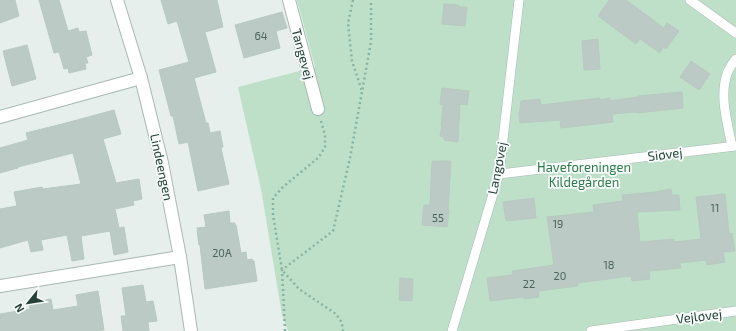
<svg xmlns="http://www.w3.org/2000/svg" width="736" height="331" viewBox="0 0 736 331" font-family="'Exo 2',sans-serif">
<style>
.green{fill:#bfe0c8}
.building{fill:#bbcac4;stroke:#b8c9c2}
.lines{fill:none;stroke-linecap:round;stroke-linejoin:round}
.service-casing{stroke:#a8b8b2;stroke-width:10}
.minor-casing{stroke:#a8b8b2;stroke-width:14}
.path{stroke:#86b3a5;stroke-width:2.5;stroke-dasharray:2 3;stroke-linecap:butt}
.service{stroke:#fff;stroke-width:9}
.minor{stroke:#fff;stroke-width:12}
.labels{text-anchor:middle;stroke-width:3.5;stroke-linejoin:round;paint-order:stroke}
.number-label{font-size:11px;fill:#4a645c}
.street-label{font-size:13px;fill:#24423a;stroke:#f7fbf9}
.park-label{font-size:13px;fill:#2d7a4b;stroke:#f7fbf9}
</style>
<rect width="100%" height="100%" fill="#e6efeb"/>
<path class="green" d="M297,0H736V331H288L282,315L261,189L238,87L315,67Z"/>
<g class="building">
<path d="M0,0H15L19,16L0,23Z"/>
<path d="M39,0H59L68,31L78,28L79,32L86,31L92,55L86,57L88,63H85L86,69L69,73L68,68L64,69L59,52L54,53Z"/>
<path d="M161,0H217L223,27L205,32L216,72L194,78L206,123H208L210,133L220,131L223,147L221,148L229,184L198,191L188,142L179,144L173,116H171L159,70L189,62L177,21L168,24Z"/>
<path d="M609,0H626L664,28L667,23L679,31L666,49L663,47L660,53L640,39L636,44L598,16Z"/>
<path d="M444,4L459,5V7H467L465,26L442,24Z"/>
<path d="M282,12L287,28L276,31L280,48L244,58L235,25Z"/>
<path d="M598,39L600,69L584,70L582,41Z"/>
<path d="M27,45L36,79L12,86L3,51Z"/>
<path d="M691,61L710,74L699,90L680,77Z"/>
<path d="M442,88L469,91L467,105L460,104L458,142L444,140V137L440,136L442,125H441L443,105L440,104Z"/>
<path d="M682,92L683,108L637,113V112L612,114L613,122L561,128L560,120L520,123L519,114L521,101L540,99L541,105L600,98V100L610,98V101L638,97V96Z"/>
<path d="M114,110L121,134L103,139L116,183L139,179L142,199L133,201L134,205L115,209L119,228L124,227L128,252L114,255L110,231L81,236L84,259L72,261L67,235L41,240L43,250L31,252L28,240L0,248V209L17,206L14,192L42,187L43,189L81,184L73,153L18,167V168L0,173V148L28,140L26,133L66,123Z"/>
<path d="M432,161H451L448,210H449L447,227L422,225L424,205H430Z"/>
<path d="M671,189L672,195H679L680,210L637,212L640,242L674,239V242L701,239L696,197L725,194L729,234L732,233L735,251L723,252L725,262L707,265L706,260L680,263L681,268L649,271L650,279L632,281L631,276L577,283L578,286L538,291L539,297L524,299V297L490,301L487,278L513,275L512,271L554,265L547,217L594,212L593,205L623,201L622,195L656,192L659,191Z"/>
<path d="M534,198L536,218L506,221L503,202Z"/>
<path d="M229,211L230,223H235V225H236L241,253L246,252L247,260L252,259L253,261H254L257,281L205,289L200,245H199L197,230H198L197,228L206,227L204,215Z"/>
<path d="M400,278L413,279L412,301L399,300Z"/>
<path d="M143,285L146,302L153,301L157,321L148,322L149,331H123L121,316H126L122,288Z"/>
<path d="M98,291L104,330L96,331H0V314L30,309L29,303L51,299L53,310L78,306L76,295Z"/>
</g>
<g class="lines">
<g class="service-casing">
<g id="service">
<path d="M690,0L736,33"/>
<path d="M732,146C728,126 721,102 725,82C726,74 731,65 736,59"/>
<path d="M499,174L736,146"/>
<path d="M452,331L499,174L519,0"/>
<path d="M591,331L736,311"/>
</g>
</g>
<g class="minor-casing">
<g id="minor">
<path d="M117,0L141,78L162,163L180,257L191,331"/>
<path d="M289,0L318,109"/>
<path d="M0,117L141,78"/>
<path d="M0,286L180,257"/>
</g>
</g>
<g class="path">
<path d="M353,0L348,23L352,61L362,91"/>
<path d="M321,121L325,135V147L319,157L283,187L273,198V215L282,270L299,289L336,314L342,323L343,331"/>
<path d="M285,331L282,270L333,231L350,158L371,42V0"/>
</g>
<use href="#service" class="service"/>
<use href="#minor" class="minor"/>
</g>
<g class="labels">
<g class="number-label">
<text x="261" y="40">64</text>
<text x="715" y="212">11</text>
<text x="438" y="222">55</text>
<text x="558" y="228">19</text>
<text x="222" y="257">20A</text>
<text x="609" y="269">18</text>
<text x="560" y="280">20</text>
<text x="529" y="288">22</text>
</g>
<g class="street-label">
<text transform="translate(303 54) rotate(75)" y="5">Tangevej</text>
<text transform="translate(665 154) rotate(-7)" y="5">Siøvej</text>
<text transform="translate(162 167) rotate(78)" y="5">Lindeengen</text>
<text transform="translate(497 168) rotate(-79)" y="5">Langøvej</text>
<text transform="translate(699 316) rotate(-7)" y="5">Vejløvej</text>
</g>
<g class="park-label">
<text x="584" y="172">Haveforeningen<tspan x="584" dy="15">Kildegården</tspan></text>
</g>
</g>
<g transform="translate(28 303) rotate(240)" stroke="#f7fbf9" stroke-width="3" paint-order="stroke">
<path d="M0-3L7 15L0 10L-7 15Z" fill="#24423a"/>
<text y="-6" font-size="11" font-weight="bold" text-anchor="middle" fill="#24423a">N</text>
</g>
</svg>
